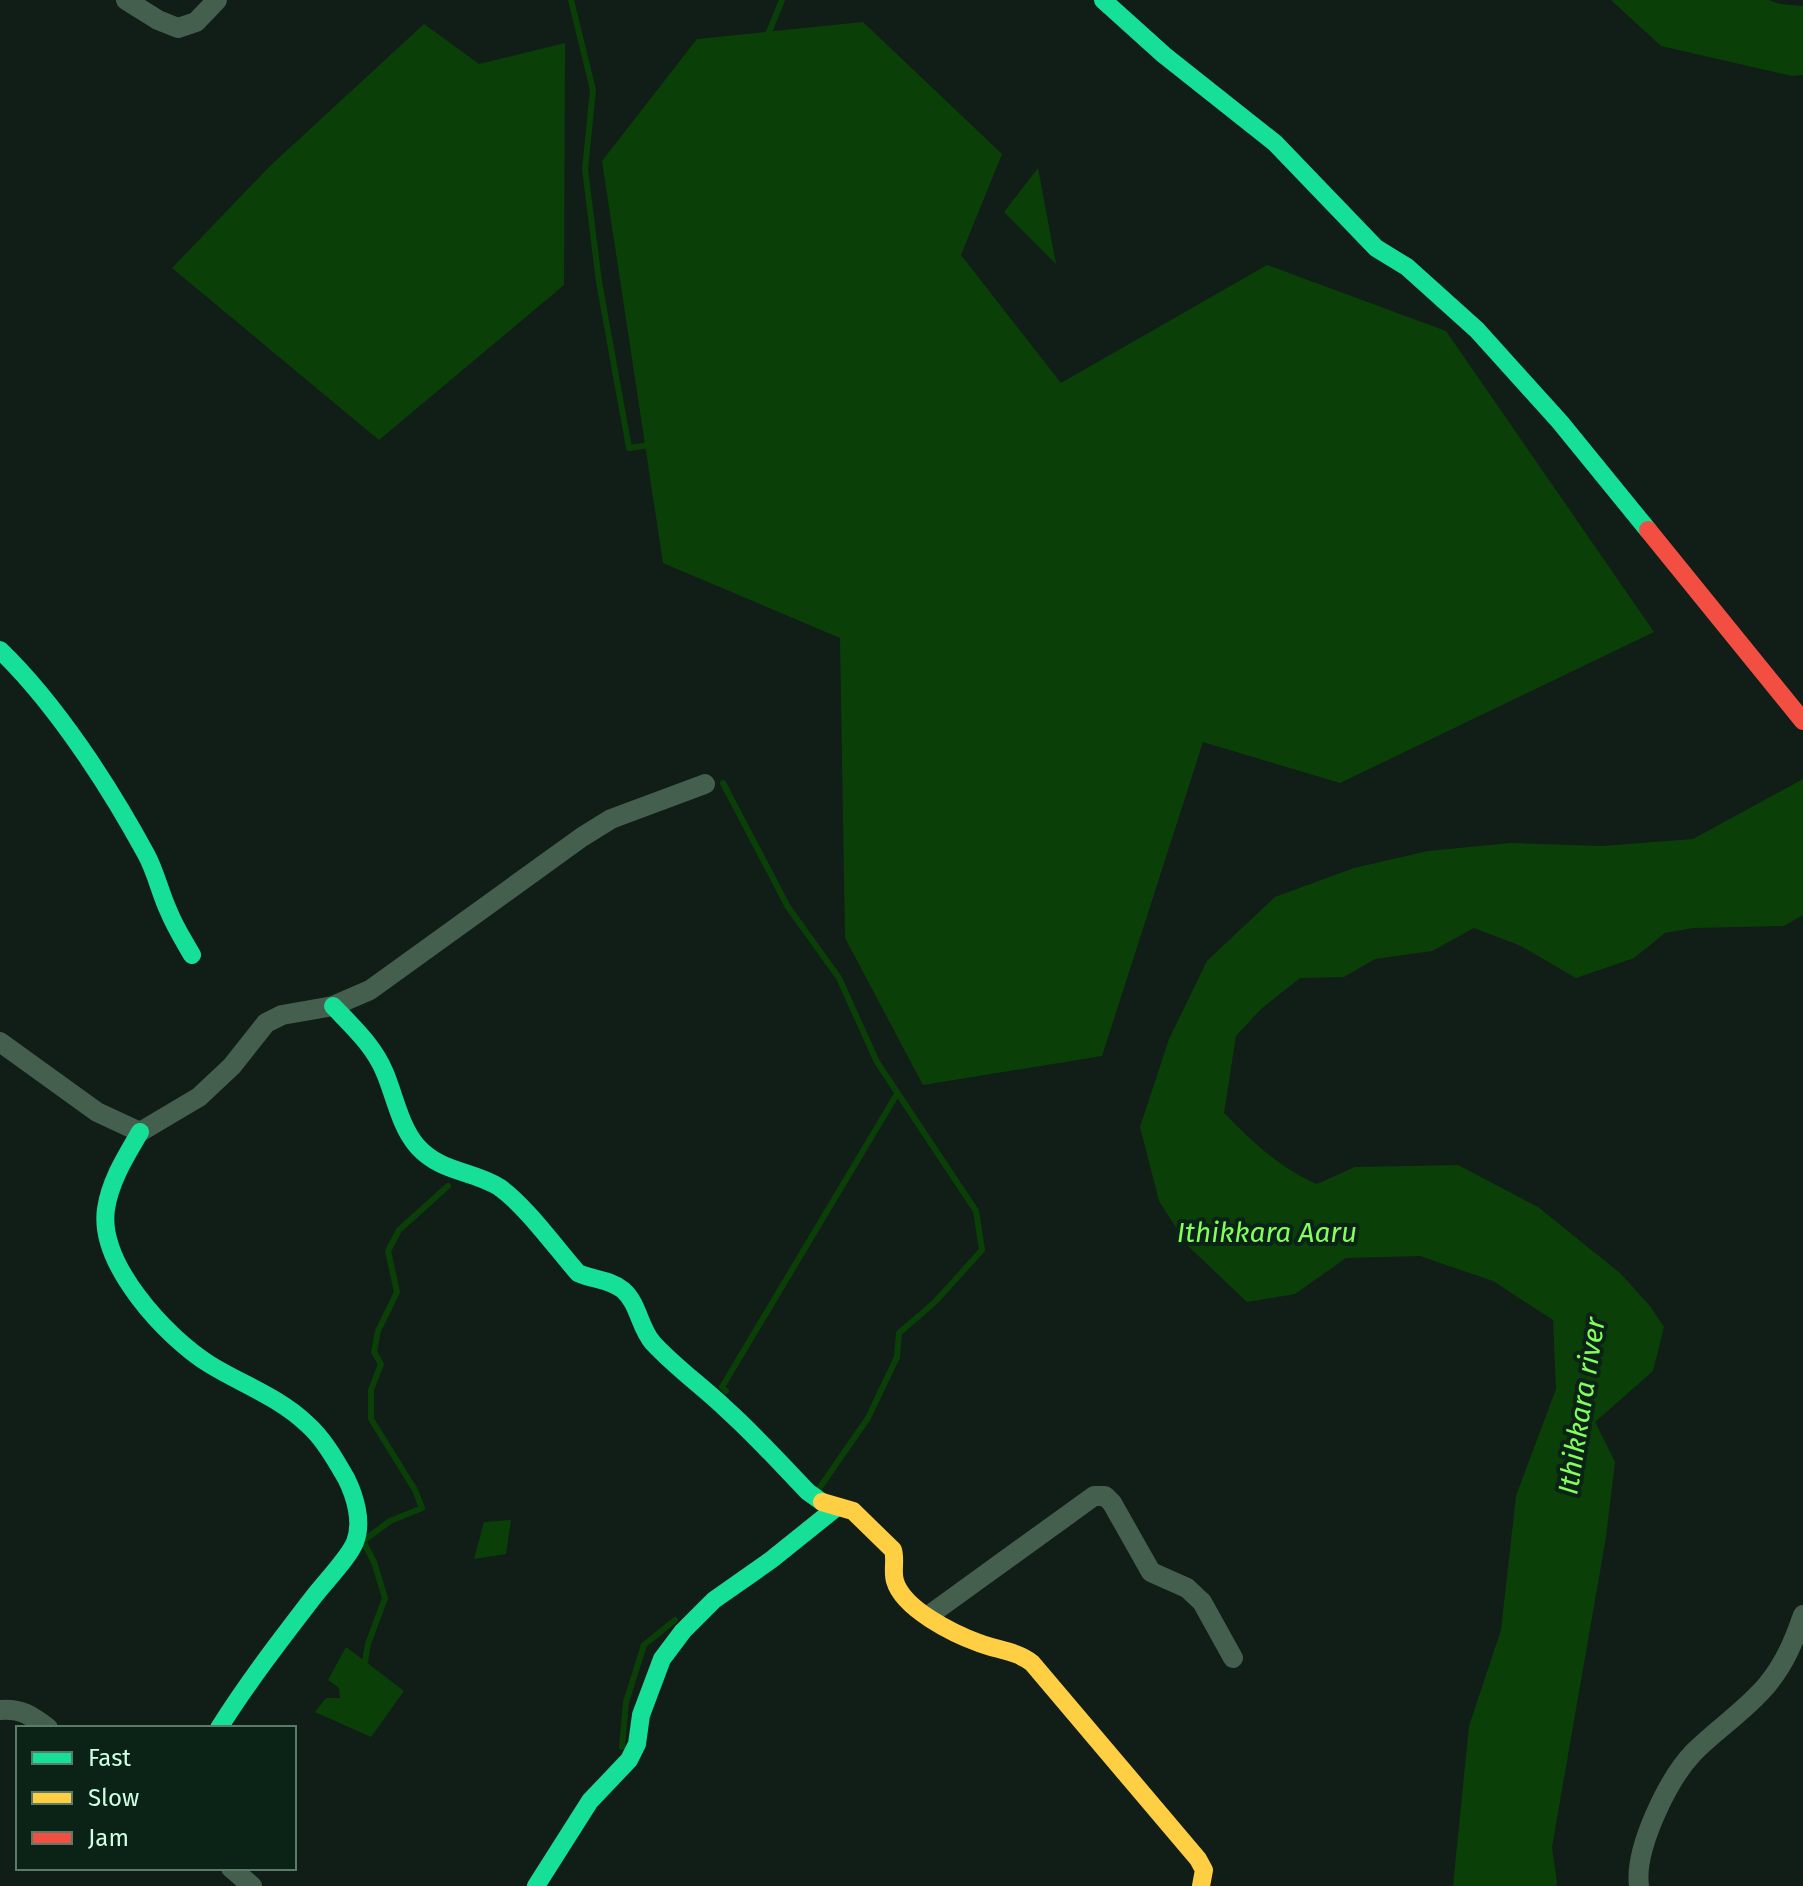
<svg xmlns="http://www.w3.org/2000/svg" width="1803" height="1886" viewBox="0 0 1803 1886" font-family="'Fira Sans',sans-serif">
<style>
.water{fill:#0a4007}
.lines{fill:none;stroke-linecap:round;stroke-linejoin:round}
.stream{stroke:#0a4007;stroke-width:6}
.street{stroke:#445f4d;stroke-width:20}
.fast{stroke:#16e098;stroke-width:18}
.slow{stroke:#ffcf43;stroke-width:18}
.jam{stroke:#f24e42;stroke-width:18}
.labels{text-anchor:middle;stroke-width:8;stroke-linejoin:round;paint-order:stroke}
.water-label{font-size:28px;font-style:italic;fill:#82ff5b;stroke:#0b2317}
</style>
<rect width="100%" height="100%" fill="#111d17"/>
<g class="water">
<path d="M1611,0H1768L1781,4L1803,6V75L1792,76L1661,46Z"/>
<path d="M863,22L1002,154L961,255L1061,383L1267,265L1446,331L1654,632L1340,783L1203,742L1102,1056L923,1085L845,938L840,638L663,563L602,161L697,39Z"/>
<path d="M424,24L479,64L565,43L564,285L379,440L172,268L270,166Z"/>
<path d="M1038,168L1056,264L1004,212Z"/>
<path d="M1803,779V915L1784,926L1693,928L1665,933L1634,958L1576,978L1521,946L1474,928L1432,951L1375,959L1344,977L1300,978L1261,1009L1236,1036L1224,1113C1252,1142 1280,1168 1317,1184L1355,1167L1458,1165L1538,1207L1620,1273L1650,1306L1664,1327L1653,1371L1595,1422L1615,1462L1606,1537L1552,1847L1557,1883L1556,1886H1453L1469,1726L1501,1630L1516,1496L1556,1389L1553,1320L1493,1281L1420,1256L1346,1258L1295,1294L1247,1302L1188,1246L1159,1201L1140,1127L1169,1039L1207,961L1275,897L1354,868L1428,851L1511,843L1602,846L1693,839Z"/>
<path d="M511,1520L506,1554L474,1559L484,1522Z"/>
<path d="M346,1647L404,1691L371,1737L315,1712L326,1698H340L339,1688L328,1680Z"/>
</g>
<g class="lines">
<g class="stream">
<path d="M571,0L593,90L585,169L599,282L629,448L650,445"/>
<path d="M767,37L782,0"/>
<path d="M723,783L788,907L839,978L877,1062L976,1211L982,1250L935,1302L899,1333L897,1357L868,1418L818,1490"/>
<path d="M726,1391L722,1387L897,1094"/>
<path d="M364,1667L368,1644L385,1598L374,1562L363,1541L390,1521L422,1508L415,1490L371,1419V1390L381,1364L374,1352L378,1331L397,1292L388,1251L399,1230L448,1186"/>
<path d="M622,1747L626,1702L644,1645L675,1620"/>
</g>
<g class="street">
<path d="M126,0L158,20L178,28L196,22L217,0"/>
<path d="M0,1042L97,1112L140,1132L199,1097L232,1066L266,1023L282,1015L333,1006L370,990L582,837L611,819L705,784"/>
<path d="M928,1616L1094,1496H1105L1112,1503L1151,1572L1187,1588L1202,1602L1233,1658"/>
<path d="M0,1710C21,1708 32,1716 48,1728"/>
<path d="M231,1868L252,1886"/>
<path d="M1639,1886C1634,1849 1668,1779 1694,1752C1717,1729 1745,1711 1767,1685C1785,1663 1794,1641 1803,1615"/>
</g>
<g class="fast">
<path d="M1103,0L1164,55L1275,143L1376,248L1407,267L1477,330L1560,422L1648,530"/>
<path d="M0,650C56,704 109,786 146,854C156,872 160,893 169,912C175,927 184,941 192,955"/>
<path d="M333,1006C353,1027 374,1046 385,1073C395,1097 400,1126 417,1146C441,1173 472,1170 499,1187C525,1205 556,1248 578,1273C593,1280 609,1279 623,1290C639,1304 639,1327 653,1343C675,1367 703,1387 726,1409C755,1435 781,1464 808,1492L822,1502"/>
<path d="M140,1132C126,1156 110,1181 106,1209C98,1264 166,1337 209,1364C241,1384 279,1397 307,1424C323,1438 335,1459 346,1478C355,1496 363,1522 355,1542C350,1556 325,1582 315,1595C281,1639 248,1682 219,1728"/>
<path d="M536,1886L590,1801L629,1760L637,1744L641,1715L662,1659L683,1631L714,1600L771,1560L837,1507"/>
</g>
<path class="slow" d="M822,1502L853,1511L893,1550C896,1560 892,1571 895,1581C903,1609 954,1634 979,1643C997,1650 1017,1651 1032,1663L1198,1859L1204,1870L1201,1886"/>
<path class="jam" d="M1648,530L1803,721"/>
</g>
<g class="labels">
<g class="water-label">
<text x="1267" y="1242">Ithikkara Aaru</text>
<text transform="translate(1581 1406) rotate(-81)" y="10">Ithikkara river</text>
</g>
</g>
<rect x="16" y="1726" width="280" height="144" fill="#0b2317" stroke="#597b68" stroke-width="2"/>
<rect x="32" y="1752" width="40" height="12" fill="#16e098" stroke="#597b68" stroke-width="2"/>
<text x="88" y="1766" font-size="24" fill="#cdffe2">Fast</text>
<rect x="32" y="1792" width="40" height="12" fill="#ffcf43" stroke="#597b68" stroke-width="2"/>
<text x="88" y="1806" font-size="24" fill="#cdffe2">Slow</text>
<rect x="32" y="1832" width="40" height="12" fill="#f24e42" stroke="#597b68" stroke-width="2"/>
<text x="88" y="1846" font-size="24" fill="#cdffe2">Jam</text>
</svg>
